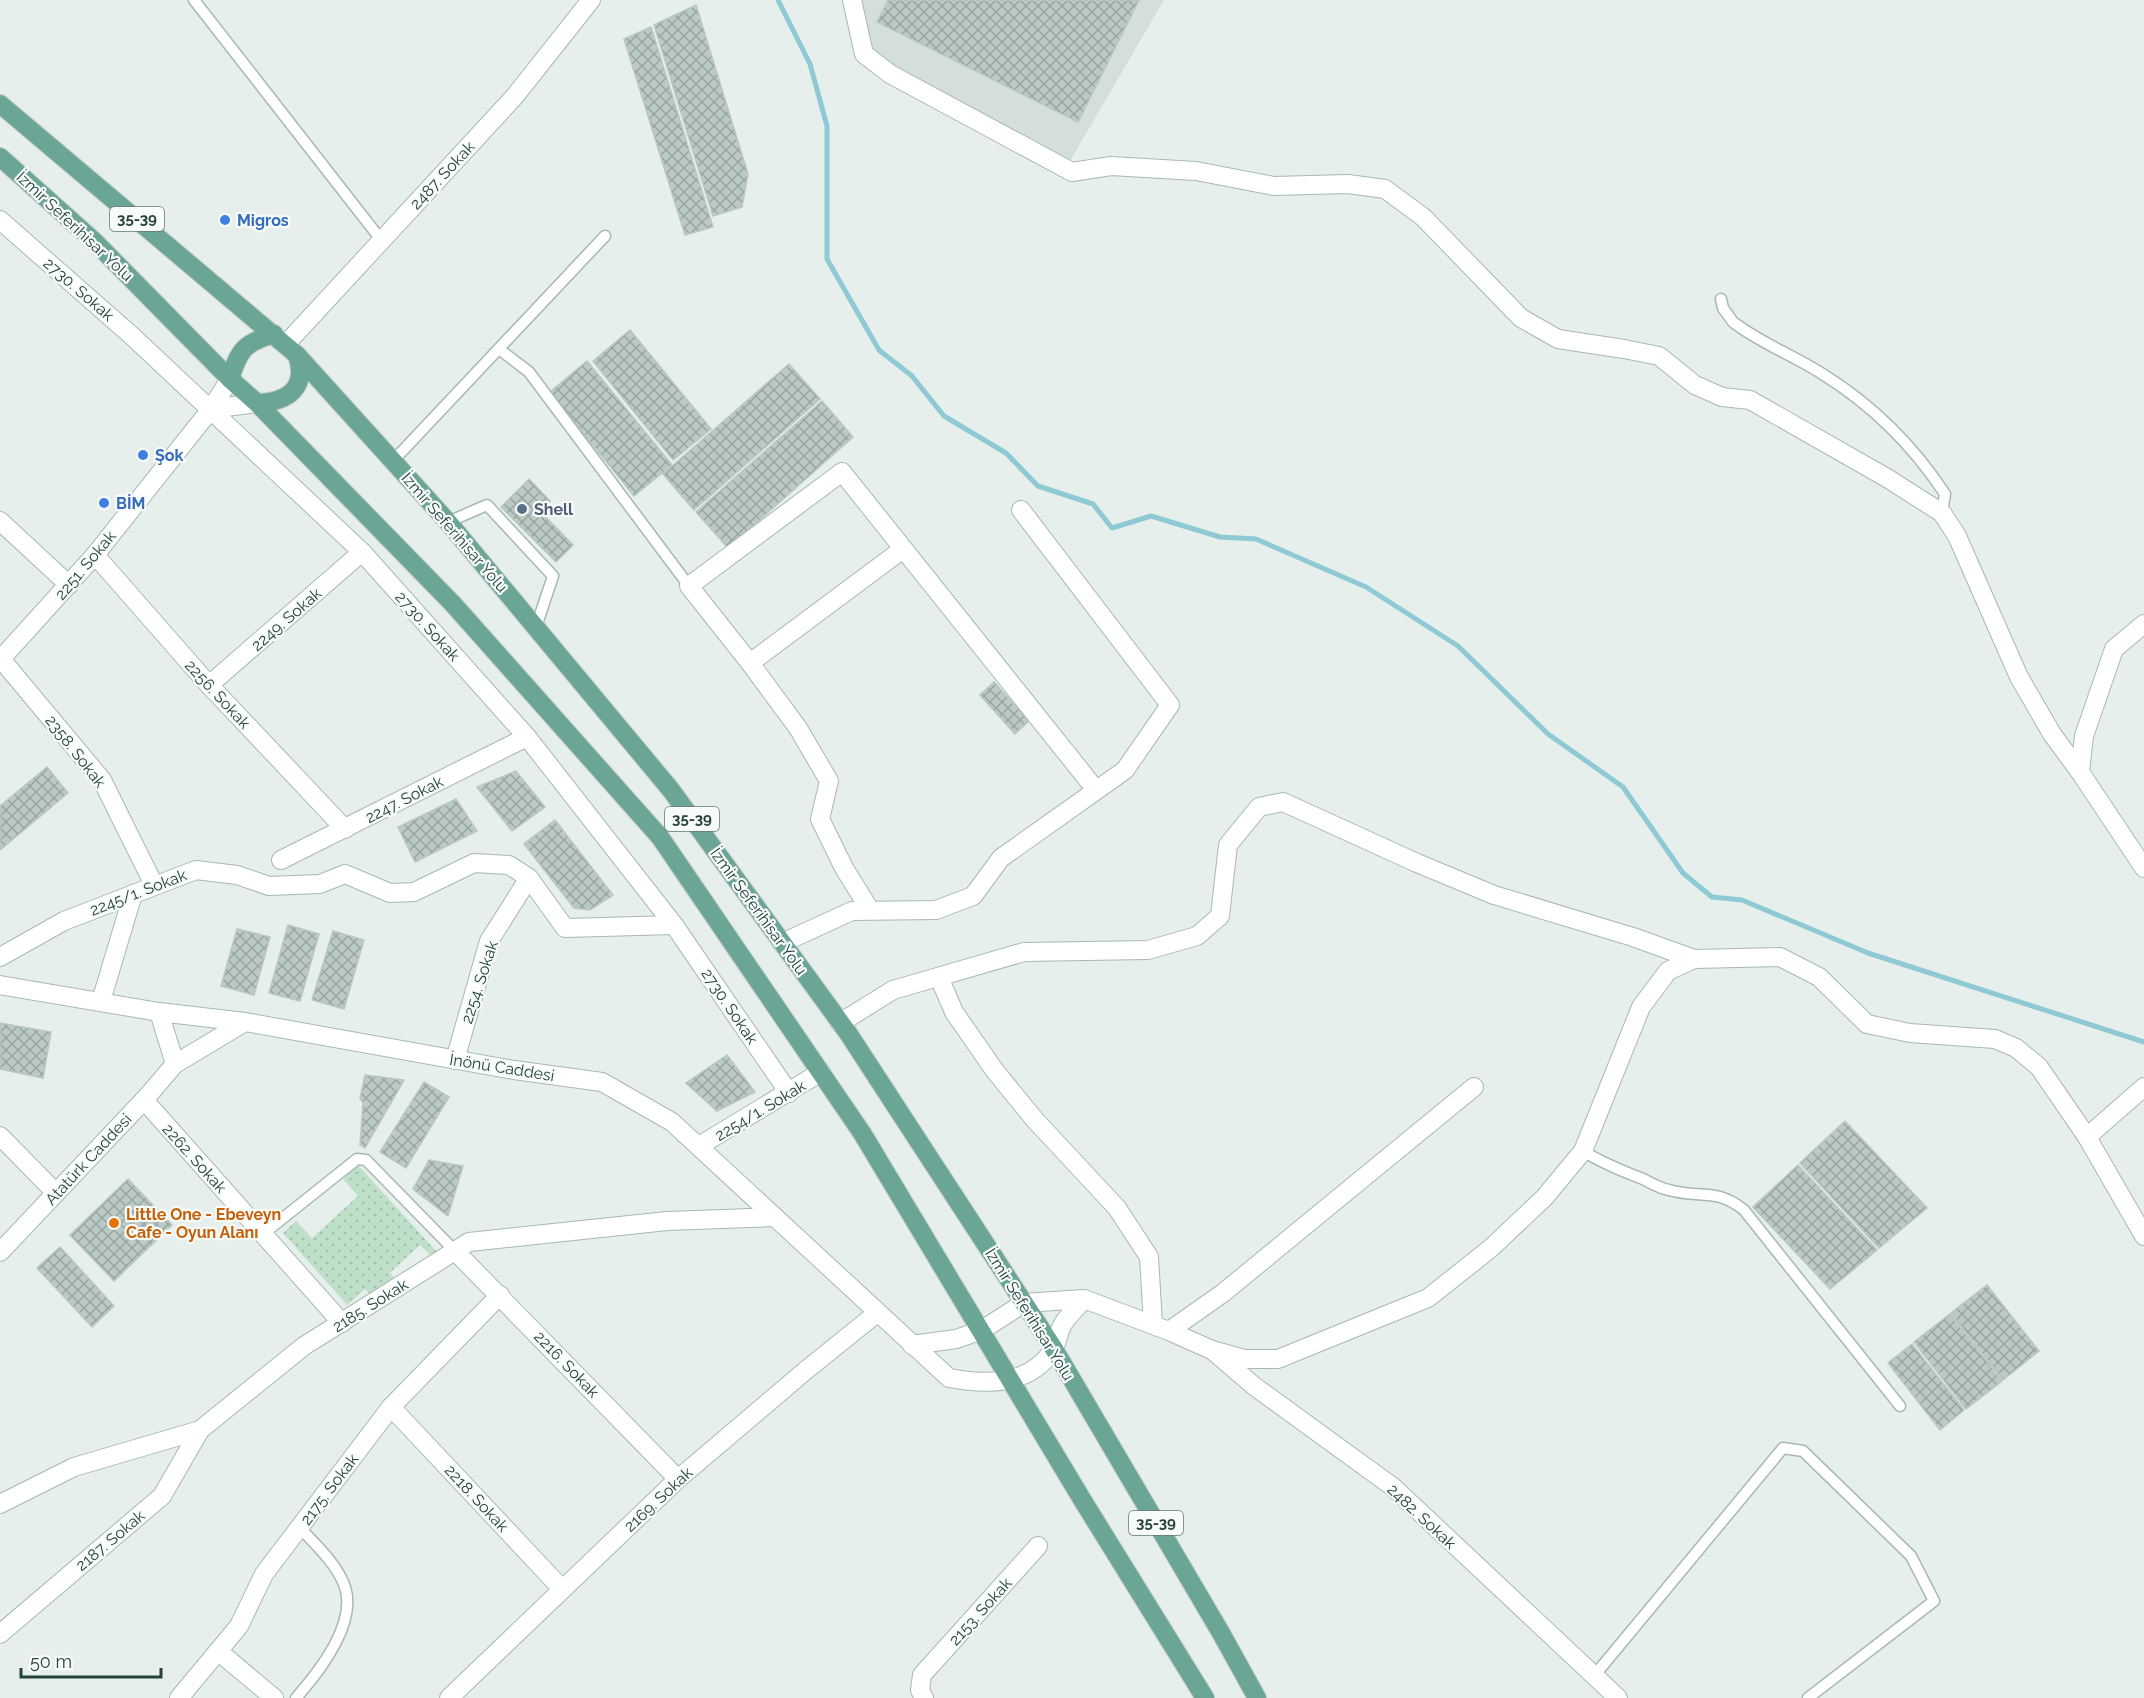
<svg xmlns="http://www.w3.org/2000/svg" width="2144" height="1698" viewBox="0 0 2144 1698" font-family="Raleway,sans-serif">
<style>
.built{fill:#d4dfda}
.green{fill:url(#green-dots)}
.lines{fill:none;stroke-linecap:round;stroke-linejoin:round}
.stream{stroke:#8ec9d4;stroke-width:5}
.building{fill:url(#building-cross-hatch);stroke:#b8c9c2;stroke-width:1.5}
.service-casing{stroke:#a8b8b2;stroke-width:13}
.minor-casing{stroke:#a8b8b2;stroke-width:20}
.tertiary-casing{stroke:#a8b8b2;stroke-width:20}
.primary-casing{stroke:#c2cac8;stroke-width:20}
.service{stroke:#fff;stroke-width:10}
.minor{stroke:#fff;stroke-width:18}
.tertiary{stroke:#fff;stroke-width:18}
.primary{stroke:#6aa596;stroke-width:18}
.shop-dot{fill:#3f7fe0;stroke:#f7fbf9;stroke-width:2}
.service-dot{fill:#5c6f8a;stroke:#f7fbf9;stroke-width:2}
.food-dot{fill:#e8710a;stroke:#f7fbf9;stroke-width:2}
.labels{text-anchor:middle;stroke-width:4.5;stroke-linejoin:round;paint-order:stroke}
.shield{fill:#f7fbf9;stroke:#637a73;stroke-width:1.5}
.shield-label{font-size:15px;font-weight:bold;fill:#24423a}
.street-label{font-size:16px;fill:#24423a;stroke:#f7fbf9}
.shop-label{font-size:16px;font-weight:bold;fill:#366cbe;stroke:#f7fbf9;text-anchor:start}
.service-label{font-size:16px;font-weight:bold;fill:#4e5e75;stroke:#f7fbf9;text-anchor:start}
.food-label{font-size:16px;font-weight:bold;fill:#c56008;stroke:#f7fbf9;text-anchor:start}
</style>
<defs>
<pattern id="green-dots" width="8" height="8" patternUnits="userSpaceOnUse" patternTransform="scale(1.5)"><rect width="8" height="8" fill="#bfe0c8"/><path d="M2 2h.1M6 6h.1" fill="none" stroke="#a4c1ad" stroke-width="1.8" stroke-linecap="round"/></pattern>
<pattern id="building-cross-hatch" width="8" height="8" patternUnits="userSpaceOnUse" patternTransform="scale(1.5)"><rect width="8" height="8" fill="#bbcac4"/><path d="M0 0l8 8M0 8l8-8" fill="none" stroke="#98a6a0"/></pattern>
</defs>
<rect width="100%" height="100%" fill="#e6efeb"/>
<path class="built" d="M853,0H1164L1067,166L880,74Z"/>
<path class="green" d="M358,1165L437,1252L432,1257L420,1245L390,1273L398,1282L377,1302L365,1289L347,1305L283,1233L296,1221L312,1238L358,1196L343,1179Z"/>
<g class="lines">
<path class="stream" d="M778,0L810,64L827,126V259L879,350L912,376L944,416L1006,453L1038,486L1093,504L1112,528L1151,516L1220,537L1256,539L1366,587L1458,646L1548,734L1623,787L1683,873L1712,897L1742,900L1868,953L2144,1042"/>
</g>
<g class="building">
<path d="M888,0H1139L1078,122L877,22Z"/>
<path d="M696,5L748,174L742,207L713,216L654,25Z"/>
<path d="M651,27L713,227L685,235L624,39Z"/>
<path d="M630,330L711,429L673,460L593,361Z"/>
<path d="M587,361L672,465L634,496L550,392Z"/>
<path d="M789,364L820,399L694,510L663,474Z"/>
<path d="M822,401L853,437L728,548L696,512Z"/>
<path d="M529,479L550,501L540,511L573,545L556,562L501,507Z"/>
<path d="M994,682L1029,721L1015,734L980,695Z"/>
<path d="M47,767L68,793L0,850V806Z"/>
<path d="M516,771L545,807L512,831L477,787Z"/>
<path d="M456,799L477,831L415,862L398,827Z"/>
<path d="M555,820L613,895L590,910L574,908L524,844Z"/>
<path d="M288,925L319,934L300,1001L269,993Z"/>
<path d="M237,929L270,937L254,995L221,986Z"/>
<path d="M333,931L364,940L344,1009L312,1000Z"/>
<path d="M0,1023L51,1032L43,1078L0,1069Z"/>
<path d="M727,1055L755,1092L717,1111L686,1083Z"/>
<path d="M365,1075L404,1080L365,1148L360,1145L363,1103L360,1098Z"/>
<path d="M424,1082L449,1097L406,1168L380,1152Z"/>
<path d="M1845,1121L1927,1208L1879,1248L1800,1163Z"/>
<path d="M429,1160L463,1166L448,1216L413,1189Z"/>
<path d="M1798,1165L1877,1250L1830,1289L1753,1207Z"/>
<path d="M128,1179L172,1225L114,1281L70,1235Z"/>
<path d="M60,1247L114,1306L92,1327L37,1268Z"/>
<path d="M1987,1285L2039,1351L2003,1380L1951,1313Z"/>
<path d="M1950,1314L2002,1381L1966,1409L1914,1342Z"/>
<path d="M1912,1344L1964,1410L1940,1430L1888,1363Z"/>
</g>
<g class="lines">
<g class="service-casing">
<g id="service">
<path d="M194,0L382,241"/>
<path d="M1721,299L1723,308L1733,322C1760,343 1795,356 1824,375C1872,405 1914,447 1945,494L1942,513"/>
<path d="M499,349L529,372L689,586"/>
<path d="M393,461L605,236"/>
<path d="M448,522L487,505L553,576L536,627"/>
<path d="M1583,1151C1602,1163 1622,1171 1643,1179C1651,1183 1659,1188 1669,1190C1699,1199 1716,1187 1744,1210L1900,1406"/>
<path d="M263,1234L357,1159L366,1160L455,1251"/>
<path d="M1594,1676L1783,1448L1803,1451L1911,1556L1934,1601L1808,1698"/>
<path d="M296,1698C319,1672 357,1624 345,1587C337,1564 316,1545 300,1528"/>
</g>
</g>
<g class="minor-casing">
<g id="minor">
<path d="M0,220L132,336L362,552L527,737L674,925L789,1093"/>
<path d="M0,521L69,585"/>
<path d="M903,549L750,663L689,586L842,472L1096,790"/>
<path d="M95,555L209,685L345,829"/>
<path d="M1,659L102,780L154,885"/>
<path d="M750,663L798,728L829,781L820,819L844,868L870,910"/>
<path d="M209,685L362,552"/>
<path d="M281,860L527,737"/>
<path d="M782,943L852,911L936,910L973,896L1001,858L1125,770L1170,705L1021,510"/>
<path d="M0,957L64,921L196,870L237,875L269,886L320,884L345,874L390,893L414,892L474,863L509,865L529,878L565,928L674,925"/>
<path d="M939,977L954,1012L995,1071L1035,1120L1117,1208L1149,1257L1153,1324"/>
<path d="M101,1001L133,894"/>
<path d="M455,1060L489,941L529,878"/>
<path d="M144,1100L342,1323"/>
<path d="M0,1136L56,1193"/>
<path d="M699,1146L821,1072"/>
<path d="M455,1251L678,1479"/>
<path d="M1169,1331L1223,1293L1474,1087"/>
<path d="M1212,1350L1254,1386L1393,1487L1618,1698"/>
<path d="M391,1407L562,1589"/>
<path d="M0,1504L74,1467L200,1430L304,1346L469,1242L667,1221L775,1217"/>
<path d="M0,1634L162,1496L200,1430"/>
<path d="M218,1651L274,1698"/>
<path d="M179,1698L239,1626L264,1574L391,1407L500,1295"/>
<path d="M449,1698L678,1479L805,1371L877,1313"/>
<path d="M924,1698L920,1690L922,1675L1038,1546"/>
</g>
</g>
<g class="tertiary-casing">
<g id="tertiary">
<path d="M852,0L864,54L890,74L1072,172L1111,166L1196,171L1274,186L1348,184L1385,189L1423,217L1521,318L1558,339L1624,349L1659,356L1695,385L1722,397L1750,400L1887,478L1942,513L1957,536L2019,677L2052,734L2080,772"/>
<path d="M286,344L515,96L591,0"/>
<path d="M211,409L257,403"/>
<path d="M2144,624L2114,649L2084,736L2080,772L2144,868"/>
<path d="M0,660L95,555L211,409L230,379"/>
<path d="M0,985L159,1012L245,1022L514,1070L602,1082L672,1122L949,1378C987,1385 1029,1386 1053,1350C1058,1342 1058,1332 1063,1324C1068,1315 1078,1307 1084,1299"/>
<path d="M159,1012L175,1064"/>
<path d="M840,1023L893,990L1024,952L1148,950L1197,936L1220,916L1228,845L1259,807L1283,802L1417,863L1494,895L1633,937L1694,959"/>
<path d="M2087,1137L2144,1236"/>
<path d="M0,1252L144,1100L175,1064L245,1022"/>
<path d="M912,1345L956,1339L982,1330L1024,1303L1084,1299L1169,1331L1212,1350L1244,1359H1278L1428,1298L1491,1248L1544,1198L1583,1151L1641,1007L1668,971L1694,959L1780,957L1819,977L1867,1024L1910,1033L1995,1039L2016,1048L2039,1067L2087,1137L2144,1087"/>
</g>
</g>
<g class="primary-casing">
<g id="primary">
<path d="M0,104L297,355L448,522L671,790L848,1033L1054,1349L1221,1633L1257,1698"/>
<path d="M0,157L95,242L230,379L257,403L453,604L660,837L862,1133L1083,1501L1205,1698"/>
<path d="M230,379C239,350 244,343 274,334"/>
<path d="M257,403C288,402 308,388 297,355"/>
</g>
</g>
<use href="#service" class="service"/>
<use href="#minor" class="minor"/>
<use href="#tertiary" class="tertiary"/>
<use href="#primary" class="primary"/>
</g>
<g class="shop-dot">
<circle cx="225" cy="220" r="6"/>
<circle cx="143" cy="455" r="6"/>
<circle cx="104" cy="503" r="6"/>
</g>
<circle class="service-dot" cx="522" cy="509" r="6"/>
<circle class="food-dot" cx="114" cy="1223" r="6"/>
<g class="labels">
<g class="shield">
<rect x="110" y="207" width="54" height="24" rx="4.5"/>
<rect x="665" y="807" width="54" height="24" rx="4.5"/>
<rect x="1129" y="1511" width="54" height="24" rx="4.5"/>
</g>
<g class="shield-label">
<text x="137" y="224">35-39</text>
<text x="692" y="824">35-39</text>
<text x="1156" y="1528">35-39</text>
</g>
<g class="street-label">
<text transform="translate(442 175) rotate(-47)" y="6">2487. Sokak</text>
<text transform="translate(75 226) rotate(43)" y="6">İzmir Seferihisar Yolu</text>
<text transform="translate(79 289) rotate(41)" y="6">2730. Sokak</text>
<text transform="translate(455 532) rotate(49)" y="6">İzmir Seferihisar Yolu</text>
<text transform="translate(85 565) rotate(-50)" y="6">2251. Sokak</text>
<text transform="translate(286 619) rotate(-41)" y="6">2249. Sokak</text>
<text transform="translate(428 626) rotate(48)" y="6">2730. Sokak</text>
<text transform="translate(218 694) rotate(47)" y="6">2256. Sokak</text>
<text transform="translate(76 751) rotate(52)" y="6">2358. Sokak</text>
<text transform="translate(404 799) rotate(-27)" y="6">2247. Sokak</text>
<text transform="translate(138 892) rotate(-21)" y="6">2245/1. Sokak</text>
<text transform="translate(759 911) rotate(54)" y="6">İzmir Seferihisar Yolu</text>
<text transform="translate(479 982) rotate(-72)" y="6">2254. Sokak</text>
<text transform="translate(730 1006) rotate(56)" y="6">2730. Sokak</text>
<text transform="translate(502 1067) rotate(9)" y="6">İnönü Caddesi</text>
<text transform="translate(760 1110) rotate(-31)" y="6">2254/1. Sokak</text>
<text transform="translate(195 1158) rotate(48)" y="6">2262. Sokak</text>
<text transform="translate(88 1159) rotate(-47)" y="6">Atatürk Caddesi</text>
<text transform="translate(370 1305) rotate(-32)" y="6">2185. Sokak</text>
<text transform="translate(1030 1314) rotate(58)" y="6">İzmir Seferihisar Yolu</text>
<text transform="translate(567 1364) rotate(46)" y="6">2216. Sokak</text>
<text transform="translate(329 1489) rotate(-53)" y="6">2175. Sokak</text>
<text transform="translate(477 1498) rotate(47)" y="6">2218. Sokak</text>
<text transform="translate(658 1499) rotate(-43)" y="6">2169. Sokak</text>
<text transform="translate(1422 1516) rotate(43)" y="6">2482. Sokak</text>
<text transform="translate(110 1540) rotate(-40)" y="6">2187. Sokak</text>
<text transform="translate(980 1611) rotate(-48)" y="6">2153. Sokak</text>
</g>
<g class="shop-label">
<text x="237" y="226">Migros</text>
<text x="155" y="461">Şok</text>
<text x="116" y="509">BİM</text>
</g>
<g class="service-label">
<text x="534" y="515">Shell</text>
</g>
<g class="food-label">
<text x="126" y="1220">Little One - Ebeveyn<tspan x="126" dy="18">Cafe - Oyun Alanı</tspan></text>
</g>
</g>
<path d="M21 1668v9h140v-9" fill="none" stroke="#24423a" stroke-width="3"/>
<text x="30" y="1668" font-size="18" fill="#24423a" stroke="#f7fbf9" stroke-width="4.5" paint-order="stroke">50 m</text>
</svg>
